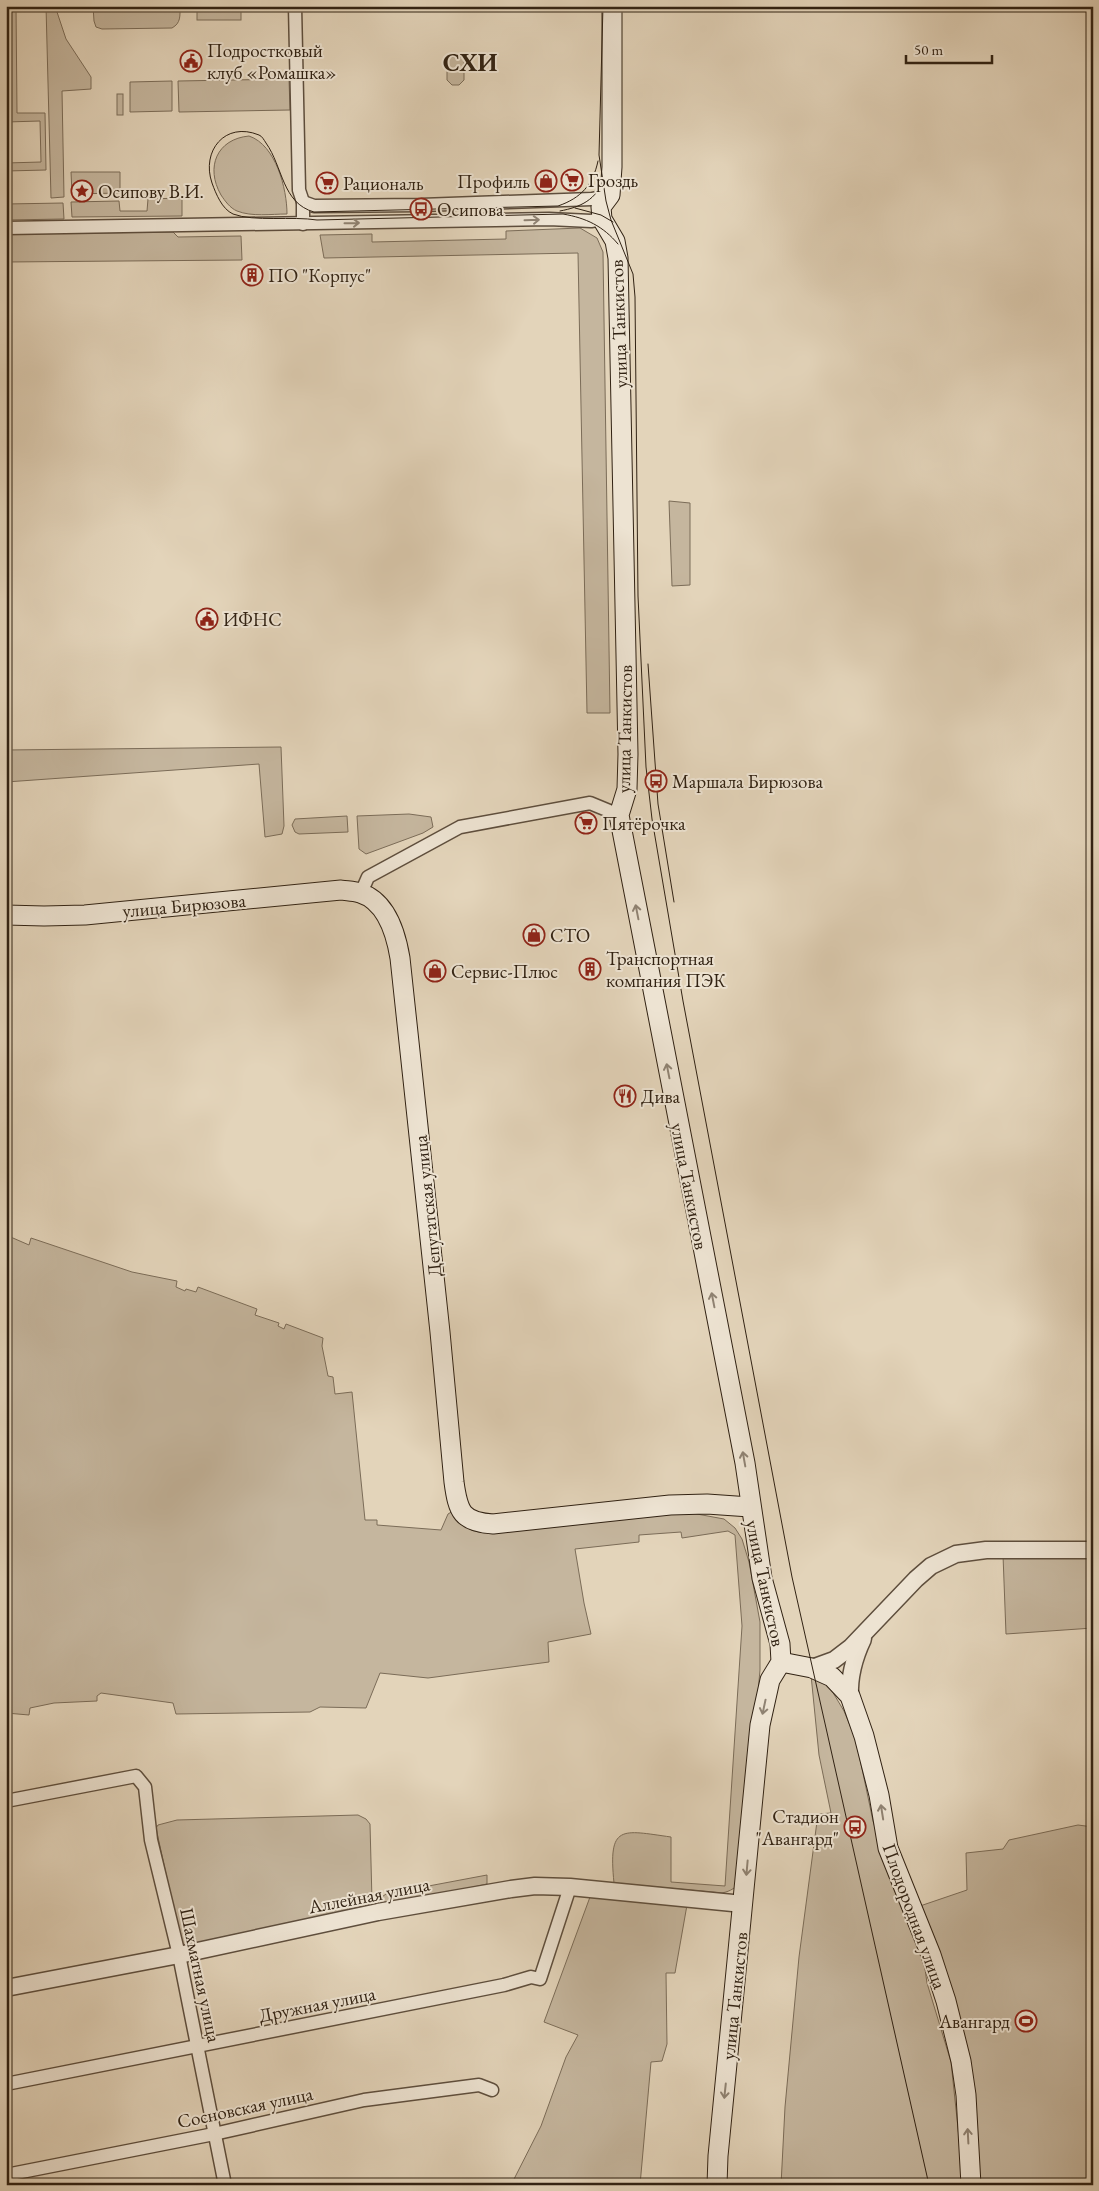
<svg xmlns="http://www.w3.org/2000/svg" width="1099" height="2191" viewBox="0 0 1099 2191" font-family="'EB Garamond',serif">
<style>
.green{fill:#c5b69e;stroke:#7b6c58}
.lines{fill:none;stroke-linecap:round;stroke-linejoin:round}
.minor-casing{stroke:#5e4e3d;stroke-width:15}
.tertiary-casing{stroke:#5e4e3d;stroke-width:19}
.secondary-casing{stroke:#312213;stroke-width:21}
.minor{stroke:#ede3d2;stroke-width:12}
.tertiary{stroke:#ede3d2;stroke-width:16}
.secondary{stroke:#ede3d2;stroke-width:19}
.tram{stroke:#312213;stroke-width:1}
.oneway{stroke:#8f8272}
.labels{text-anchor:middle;stroke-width:4;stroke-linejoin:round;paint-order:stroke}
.poi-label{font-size:19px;fill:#312213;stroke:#ede3d2;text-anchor:start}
.street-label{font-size:19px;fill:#312213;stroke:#ede3d2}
.district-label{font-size:24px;font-weight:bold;fill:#312213;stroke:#ede3d2}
</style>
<rect width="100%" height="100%" fill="#e3d4ba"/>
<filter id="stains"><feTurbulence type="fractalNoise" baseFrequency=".004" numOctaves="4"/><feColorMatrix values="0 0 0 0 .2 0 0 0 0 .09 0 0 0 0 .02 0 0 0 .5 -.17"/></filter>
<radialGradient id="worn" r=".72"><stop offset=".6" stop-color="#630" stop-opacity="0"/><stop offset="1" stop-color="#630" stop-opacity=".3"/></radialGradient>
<g class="green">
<path d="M6,6H16L17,113H45L46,170L6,171V163L41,162L40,121L6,122V73L8,72Z"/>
<path d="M46,6H55L66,39L91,77V89L62,91L64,197L51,198Z"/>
<path d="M93,6H180C180,16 181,23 172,28L102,29L96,27L94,21Z"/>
<rect x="197" y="6" width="44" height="14"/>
<path d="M447,57H464V80L459,85H452L447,80Z"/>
<path d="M289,79L290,110L179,112L178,81Z"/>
<path d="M172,81V111L130,112V82Z"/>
<rect x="117" y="94" width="6" height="21"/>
<path d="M249,136C276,145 287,189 287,214C271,214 252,217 237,211C230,208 225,201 221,195C205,167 217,139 249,136Z"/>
<path d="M71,172H120V193L72,194Z"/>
<path d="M182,198V216L72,217L71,202L119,201L120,211H147L148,199Z"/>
<path d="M63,203L64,219L6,220V204Z"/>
<path d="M580,228L597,238L603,252L610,713H587L578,253L324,258L320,235L372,234V242L506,239V231Z"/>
<path d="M173,232L178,237L241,236L242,260L6,262V234Z"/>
<path d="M669,501L690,503V585L672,586Z"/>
<path d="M281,747L284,826L282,834L265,837L259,764L6,782V750Z"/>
<path d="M409,814L431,817L433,827L423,833L366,854L359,849L357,816Z"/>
<path d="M347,816L348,832L299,834L295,832L292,825L295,819Z"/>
<path d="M6,1235L29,1245L31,1238L132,1272L177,1281L176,1287L185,1291L186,1289L196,1292L198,1287L257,1309L255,1315L279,1323L278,1326L284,1329L286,1324L323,1338L322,1346L328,1376L333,1377L335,1394L352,1392L365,1520H377V1525L441,1530L448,1514L453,1511C465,1526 464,1530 484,1533L686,1512L724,1519L735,1528L742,1539L749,1562L760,1622V1670L741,1880C736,1888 731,1891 722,1893L614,1883C608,1824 621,1830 671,1837V1882L725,1886L742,1626L735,1535L728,1531L682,1538L681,1532L639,1535V1542L575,1549L584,1603L591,1634L548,1642L549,1662L428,1678L380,1673L366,1708L320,1707L310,1712L176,1714L173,1703L101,1693L97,1696V1701L54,1703L30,1708L29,1715L6,1713Z"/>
<path d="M1003,1555L1093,1556V1628L1006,1634Z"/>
<path d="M811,1675L829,1686L844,1711L856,1740L873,1821L881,1847L923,1955L927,1983L951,2062L964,2185H781L785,2107L799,1957L818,1814L831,1813L819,1755Z"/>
<path d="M358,1815L366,1819L370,1824L372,1901L367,1908L186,1946L181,1943L156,1828L158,1825L177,1820Z"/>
<path d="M1078,1825L1093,1827V2185H977L971,2063L948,1980L920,1906L967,1890L966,1853L1003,1849L1009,1840Z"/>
<path d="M487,1875V1884L387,1906L380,1903L379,1899L386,1894Z"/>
<path d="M590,1897L687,1905L675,1973H666L667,2044L662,2061L651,2062L640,2185H511L541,2126L566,2057L578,2035L544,2022Z"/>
</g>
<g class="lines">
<g class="minor-casing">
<g id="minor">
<path d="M295,6L299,190L303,202V224"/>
<path d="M303,202L314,206L421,205L592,199L610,195"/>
<path d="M6,228L549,219L591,221L602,219"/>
<path d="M361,893L368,877L460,827L590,803L619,815"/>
<path d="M6,1801L136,1776L145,1787L151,1840L179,1955L225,2185"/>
<path d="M6,2084L504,1985L531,1977L540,1979L570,1887"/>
<path d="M6,2175L214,2134L364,2100L479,2085L492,2090"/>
</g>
</g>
<g class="tertiary-casing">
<g id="tertiary">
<path d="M812,1668L834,1660L851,1647L916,1579L931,1566L956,1554L986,1550H1093"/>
<path d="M850,1696C849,1675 854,1658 863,1639"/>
<path d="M6,1988L179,1955L378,1912L511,1889L535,1886L570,1887L743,1904"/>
</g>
</g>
<g class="secondary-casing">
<g id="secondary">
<path d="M612,6V167L610,195L601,207L602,219L615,241L618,258L628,754L627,789L619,815L745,1463L762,1578L780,1644L781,1662L770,1680L760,1725L718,2156L717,2185"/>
<path d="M6,915L44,916L85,915L341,890C347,891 354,891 360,893C386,901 396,934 400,958L440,1332L454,1482C458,1512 462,1522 493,1524L670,1505L707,1504L750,1507"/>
<path d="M781,1662L812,1668L832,1677L850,1696L864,1736L879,1795L888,1848L931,1955L946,2001L961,2061L966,2095L971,2185"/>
</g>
</g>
<use href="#minor" class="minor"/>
<use href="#tertiary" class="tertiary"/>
<use href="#secondary" class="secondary"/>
<g class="tram">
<path d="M603,6L599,155L606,201L611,220L633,274L635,297L638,596L646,767L652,819L683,1001L792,1577L929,2185"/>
<path d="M598,161C593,185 581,198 558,206L314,212C282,203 283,167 266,143C264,140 262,136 259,135C225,121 201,151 212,183C216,194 222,209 233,214C254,222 293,216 317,220L563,214C586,218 603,226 618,244"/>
<path d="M575,208L601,215L613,222"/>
<path d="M560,211C581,207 596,200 604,179"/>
<path d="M648,664L658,804L674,902"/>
</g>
</g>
<defs><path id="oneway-shaft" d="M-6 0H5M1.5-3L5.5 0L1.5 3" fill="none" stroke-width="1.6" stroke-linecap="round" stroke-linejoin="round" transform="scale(1.25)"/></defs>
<g class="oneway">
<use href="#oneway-shaft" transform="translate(532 220) rotate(-2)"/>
<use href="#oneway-shaft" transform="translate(352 223) rotate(-1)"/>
<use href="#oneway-shaft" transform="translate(637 912) rotate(-101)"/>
<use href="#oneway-shaft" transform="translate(668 1071) rotate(-101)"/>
<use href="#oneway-shaft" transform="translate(713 1300) rotate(-101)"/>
<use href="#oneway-shaft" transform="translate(744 1459) rotate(-100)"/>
<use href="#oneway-shaft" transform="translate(764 1707) rotate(102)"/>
<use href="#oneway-shaft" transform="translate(882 1812) rotate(-99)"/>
<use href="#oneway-shaft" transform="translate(747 1868) rotate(95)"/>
<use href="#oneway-shaft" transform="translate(725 2091) rotate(96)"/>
<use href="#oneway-shaft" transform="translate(968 2136) rotate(-93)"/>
</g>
<defs>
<g id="civic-ring" transform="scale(1.125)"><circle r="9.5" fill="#ede3d2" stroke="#8f2418" stroke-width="1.5"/><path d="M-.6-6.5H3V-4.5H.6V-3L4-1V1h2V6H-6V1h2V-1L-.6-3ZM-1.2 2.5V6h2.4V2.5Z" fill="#8f2418"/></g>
<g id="supermarket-ring" transform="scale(1.125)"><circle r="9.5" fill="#ede3d2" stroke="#8f2418" stroke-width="1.5"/><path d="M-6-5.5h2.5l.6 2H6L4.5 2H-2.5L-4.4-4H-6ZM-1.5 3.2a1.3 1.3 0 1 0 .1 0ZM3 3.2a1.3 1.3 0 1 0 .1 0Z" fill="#8f2418"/></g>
<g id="shop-ring" transform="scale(1.125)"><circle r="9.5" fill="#ede3d2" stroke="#8f2418" stroke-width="1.5"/><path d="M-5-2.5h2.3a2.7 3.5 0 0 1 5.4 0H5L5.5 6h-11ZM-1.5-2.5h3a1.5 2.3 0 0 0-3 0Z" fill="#8f2418"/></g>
<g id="sight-ring" transform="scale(1.125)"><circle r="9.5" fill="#ede3d2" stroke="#8f2418" stroke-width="1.5"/><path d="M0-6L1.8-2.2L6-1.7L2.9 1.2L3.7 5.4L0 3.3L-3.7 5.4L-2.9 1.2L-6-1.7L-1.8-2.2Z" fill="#8f2418"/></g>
<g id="bus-ring" transform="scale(1.125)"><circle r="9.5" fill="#ede3d2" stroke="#8f2418" stroke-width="1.5"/><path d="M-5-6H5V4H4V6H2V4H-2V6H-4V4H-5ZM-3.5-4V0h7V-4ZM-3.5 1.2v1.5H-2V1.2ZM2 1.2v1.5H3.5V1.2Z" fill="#8f2418"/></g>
<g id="building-ring" transform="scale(1.125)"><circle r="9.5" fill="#ede3d2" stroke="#8f2418" stroke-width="1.5"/><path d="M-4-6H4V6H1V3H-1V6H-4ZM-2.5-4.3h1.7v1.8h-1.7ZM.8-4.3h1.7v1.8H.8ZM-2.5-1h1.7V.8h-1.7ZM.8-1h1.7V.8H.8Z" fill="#8f2418"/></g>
<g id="restaurant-ring" transform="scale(1.125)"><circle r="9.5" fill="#ede3d2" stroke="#8f2418" stroke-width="1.5"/><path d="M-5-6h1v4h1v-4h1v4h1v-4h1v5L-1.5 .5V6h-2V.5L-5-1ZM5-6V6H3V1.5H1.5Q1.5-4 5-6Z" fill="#8f2418"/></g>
<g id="stadium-ring" transform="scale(1.125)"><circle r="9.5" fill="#ede3d2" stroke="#8f2418" stroke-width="1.5"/><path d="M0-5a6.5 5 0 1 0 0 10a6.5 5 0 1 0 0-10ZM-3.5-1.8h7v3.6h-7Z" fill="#8f2418"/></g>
</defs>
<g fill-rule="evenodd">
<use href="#civic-ring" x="191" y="61"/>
<use href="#supermarket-ring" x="572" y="180"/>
<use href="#shop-ring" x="546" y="181"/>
<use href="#supermarket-ring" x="327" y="183"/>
<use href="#sight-ring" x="82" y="191"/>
<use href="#bus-ring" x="421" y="209"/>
<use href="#building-ring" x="252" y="275"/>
<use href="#civic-ring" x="207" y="619"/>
<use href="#bus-ring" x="656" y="781"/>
<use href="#supermarket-ring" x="586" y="823"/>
<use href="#shop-ring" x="534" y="935"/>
<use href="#building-ring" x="590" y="969"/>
<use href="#shop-ring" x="435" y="971"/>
<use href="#restaurant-ring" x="625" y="1096"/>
<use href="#bus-ring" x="855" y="1827"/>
<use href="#stadium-ring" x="1026" y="2021"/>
</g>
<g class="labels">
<g class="poi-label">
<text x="207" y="57">Подростковый<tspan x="207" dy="22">клуб «Ромашка»</tspan></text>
<text x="588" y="187">Гроздь</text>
<text x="530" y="188" text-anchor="end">Профиль</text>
<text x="343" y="190">Рациональ</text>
<text x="98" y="198">Осипову В.И.</text>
<text x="437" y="216">Осипова</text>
<text x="268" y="282">ПО "Корпус"</text>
<text x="223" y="626">ИФНС</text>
<text x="672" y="788">Маршала Бирюзова</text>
<text x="602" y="830">Пятёрочка</text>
<text x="550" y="942">СТО</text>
<text x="606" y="965">Транспортная<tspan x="606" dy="22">компания ПЭК</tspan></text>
<text x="451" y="978">Сервис-Плюс</text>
<text x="641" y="1103">Дива</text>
<text x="839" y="1823" text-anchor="end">Стадион<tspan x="839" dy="22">"Авангард"</tspan></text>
<text x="1010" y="2028" text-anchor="end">Авангард</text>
</g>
<g class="street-label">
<text transform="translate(618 324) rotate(-92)" y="7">улица Танкистов</text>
<text transform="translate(624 729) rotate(-89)" y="7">улица Танкистов</text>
<text transform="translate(184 905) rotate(-5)" y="7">улица Бирюзова</text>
<text transform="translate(690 1186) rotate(79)" y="7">улица Танкистов</text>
<text transform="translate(427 1206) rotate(-96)" y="7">Депутатская улица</text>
<text transform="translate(766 1583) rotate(78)" y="7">улица Танкистов</text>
<text transform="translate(369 1895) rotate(-11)" y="7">Аллейная улица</text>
<text transform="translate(915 1916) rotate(70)" y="7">Плодородная улица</text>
<text transform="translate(201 1975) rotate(78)" y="7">Шахматная улица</text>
<text transform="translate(734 1996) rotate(-84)" y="7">улица Танкистов</text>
<text transform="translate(317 2004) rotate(-11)" y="7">Дружная улица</text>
<text transform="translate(245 2107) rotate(-12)" y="7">Сосновская улица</text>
</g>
<g class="district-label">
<text x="470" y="71">СХИ</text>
</g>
</g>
<rect width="1099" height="2191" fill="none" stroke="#e3d4ba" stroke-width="25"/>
<rect x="8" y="8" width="1084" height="2176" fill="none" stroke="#312213" stroke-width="2.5"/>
<rect x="12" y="12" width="1074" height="2166" fill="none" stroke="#312213"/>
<path d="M906 55v8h86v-8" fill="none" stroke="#312213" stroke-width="2.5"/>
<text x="914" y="55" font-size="15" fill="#312213" stroke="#ede3d2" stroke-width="4" paint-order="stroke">50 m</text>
<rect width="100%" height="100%" filter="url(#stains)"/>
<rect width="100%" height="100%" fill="url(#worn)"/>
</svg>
